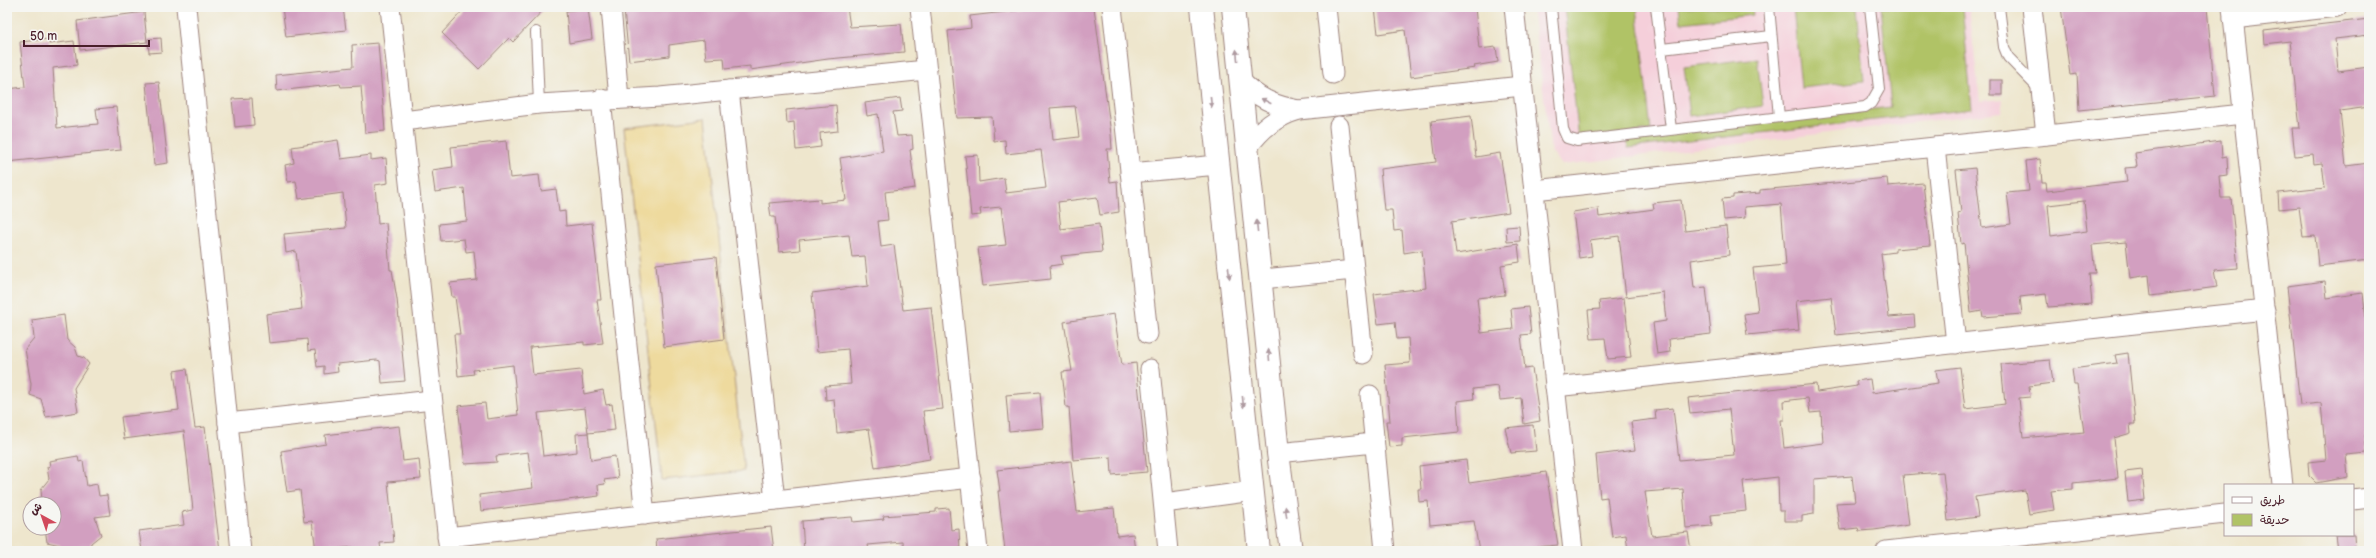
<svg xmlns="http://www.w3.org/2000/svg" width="2376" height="558" viewBox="0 0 2376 558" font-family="'Balsamiq Sans','Playpen Sans Arabic',sans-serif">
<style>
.built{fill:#f5cfda}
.green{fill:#b0c366;stroke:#7d7148}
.sand{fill:#eeda9e;stroke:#9c7c64}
.building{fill:#d29fc0;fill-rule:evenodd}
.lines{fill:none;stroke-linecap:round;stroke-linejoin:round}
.lane-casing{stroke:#9c827c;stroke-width:12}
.street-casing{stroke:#9c827c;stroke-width:21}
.secondary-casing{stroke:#9c827c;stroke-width:24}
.lane{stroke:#fff;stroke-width:10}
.street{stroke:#fff;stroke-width:19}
.secondary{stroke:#fff;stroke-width:22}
.oneway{fill:#ae9aa0}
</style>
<rect width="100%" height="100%" fill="#f6f6f2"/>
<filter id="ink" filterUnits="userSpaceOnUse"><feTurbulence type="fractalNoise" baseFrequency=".025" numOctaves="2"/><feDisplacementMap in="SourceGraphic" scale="8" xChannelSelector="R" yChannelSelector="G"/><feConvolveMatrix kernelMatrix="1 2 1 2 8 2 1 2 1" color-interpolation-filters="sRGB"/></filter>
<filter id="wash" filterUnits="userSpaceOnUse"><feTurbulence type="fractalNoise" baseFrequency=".012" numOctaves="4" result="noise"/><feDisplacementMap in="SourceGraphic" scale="16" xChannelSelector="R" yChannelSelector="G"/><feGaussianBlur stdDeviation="0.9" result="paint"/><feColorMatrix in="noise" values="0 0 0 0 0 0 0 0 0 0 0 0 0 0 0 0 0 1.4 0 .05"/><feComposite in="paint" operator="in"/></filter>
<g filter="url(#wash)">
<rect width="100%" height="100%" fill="#eee6cd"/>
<path class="built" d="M1532,7H1881L1891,107L1628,138V147L1972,109L1962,7H1969L1980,101L2003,99L2001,112L1562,165L1551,151Z"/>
<g class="green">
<path d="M1564,7H1637L1651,130L1579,139Z"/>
<path d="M1679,7H1752L1753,15L1681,23Z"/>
<path d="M1793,7H1857L1864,81L1801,88Z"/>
<path d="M1881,7H1962L1972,109L1628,148L1627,138L1891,107Z"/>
<path d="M1757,58L1763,106L1690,116L1684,67Z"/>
</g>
<path class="sand" d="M706,118L744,471L662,480L624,128Z"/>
<g id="blocks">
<g class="building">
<path d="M282,7H343L346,30L286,37Z"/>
<path d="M466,7H546L513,42L509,38L479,69L442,33Z"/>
<path d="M651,7H847L850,27L901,24L904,52L828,59L750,70V66L725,69L724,58L706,59L704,40L669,45V56L629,61L624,10Z"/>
<path d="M1030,7H1094L1111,134L1112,149H1107L1110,182L1117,181L1119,212L1100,215L1097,197L1058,202L1061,229L1099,224L1102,252L1061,256L1063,264L1050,266L1051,279L983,286L978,248L1006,245L1001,207L980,209L981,215L971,216L965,156L978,155L979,182L1004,178L1006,193L1046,188L1041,150L1006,154L1005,140L994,141L992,117L957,118L948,31L971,28L970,16L1022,10V8ZM1075,106L1079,137L1053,140L1050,108Z"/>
<path d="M1375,7H1475L1479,49L1496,47L1498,62L1474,66L1475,68L1411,77L1405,30L1378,34Z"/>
<path d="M2061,7H2207L2215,96L2079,110L2077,74L2070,75Z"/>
<path d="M588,8L592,39L569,43L566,11Z"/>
<path d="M144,12L147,42L80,50L77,21Z"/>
<path d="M2369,19V35L2335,39L2338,71L2369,67V107L2340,111L2346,166L2369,163V260L2318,266L2315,236L2303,237L2299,207L2279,209L2278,193L2325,188L2322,163L2314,164L2313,154L2295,156L2292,128H2300L2290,41L2265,44L2264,31Z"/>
<path d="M161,38L162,52L149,53L148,39Z"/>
<path d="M49,39V44L74,41L77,65L53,68L57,128L98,124L96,109L116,107L121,150L7,162V89L25,87L20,42Z"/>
<path d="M378,43L385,131L365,133L361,86L341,87L340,84L277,91L276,75L353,67L352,45Z"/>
<rect x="1990" y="80" width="12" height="15"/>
<path d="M159,82L168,163L154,165L146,83Z"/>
<path d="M252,98L254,125L235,127L232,99Z"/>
<path d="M900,98L902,111L893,112L897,136L912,135L913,149L910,150L915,188L885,192L888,220L878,221L881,247L894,245L903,310L931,307L943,409L923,411L930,459L875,468L869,429L837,433L834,399L826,400L825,386L851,384L848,349L817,352L812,293L868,286L865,256L852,257L849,235L799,240L800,250L779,252L775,217H771L769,203L820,199V203L846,200L840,158L883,151L878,114L867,116L865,103Z"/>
<path d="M836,105L838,131L820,133L821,147L796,150L794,122L787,123L786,110Z"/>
<path d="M1471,116L1476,157L1500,153L1509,212L1452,221L1456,254L1518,244L1520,262L1501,265L1505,295L1477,298L1481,333L1513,329L1511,309L1528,307L1531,334L1521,335L1525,369L1532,368L1540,421L1524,424L1521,398L1500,400L1498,386L1473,389L1474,399L1457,401L1459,432L1402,438V446L1389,447L1386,421H1390L1385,365L1410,363L1408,338L1397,339L1395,322L1378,324L1374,294L1426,288L1422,250L1404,253L1402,230L1394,231L1392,210H1384L1380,169L1436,162L1431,121Z"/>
<path d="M338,140L341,159L371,155V160L386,158L388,183L375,185L378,224L386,223L390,270H392L397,299L405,381L382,383L380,361L377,360L337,364L338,372L324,374V366L317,367L315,350L308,351L307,339L269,343L266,314L302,309L296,251L286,253L284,234L346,228L343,193L299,199L296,181L288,182L285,165L294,163L292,147Z"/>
<path d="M506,141L510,178L539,175L541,191L556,189L559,212L565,211L566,226L592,223L601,300H597L603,343L584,345V342L530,347L533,375L581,370L584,394L603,390L606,405L612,404L615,430L588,433L591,460L615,456L618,478L604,480L605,484L598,485L599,496L481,511L479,495L533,488L528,452L496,456L497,462L465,464L458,406L485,403L487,419L518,415L513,365L473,370L474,374L458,376L454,334H460L455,297H452L450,283L477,280L474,251L466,252L464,239L441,241L439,224L467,221L464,188L435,192L432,170L453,167L451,147ZM585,408L588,433L576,434L577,452L543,456L538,413Z"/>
<path d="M2221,141L2222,158L2227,157L2228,175L2219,176L2221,198H2231L2238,268L2214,270L2217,287L2151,296L2149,275L2130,278L2126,242L2092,245L2095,273H2089L2092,304L2048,307L2046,294L2020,297L2022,314L1983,317L1982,311L1971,313L1964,243L1961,244L1958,213L1961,212L1956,170L1975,168L1982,228L2011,224L2007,193L2029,191L2026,161L2040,159L2042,183H2046L2047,191L2127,182L2125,168L2137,167L2135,153ZM2084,201L2087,231L2051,236L2048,205Z"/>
<path d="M1887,178L1888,186L1923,183L1930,246L1895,249V252L1881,254L1889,317L1914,315L1915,327L1836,335L1831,297L1796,301L1799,330L1747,335L1744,314L1758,312L1753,268L1786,265L1781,204L1744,207L1745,218L1724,220L1722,199L1733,198V195L1760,193V190Z"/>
<path d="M1681,200L1685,231L1726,226L1729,255L1691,260L1694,288L1706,287L1711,334L1669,339L1670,352L1657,354L1653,323L1666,321L1663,292L1626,297L1619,236L1590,240L1592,256L1579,258L1573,212L1598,208L1599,217L1654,209L1653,203Z"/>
<path d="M1519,226L1520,241L1507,242L1506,227Z"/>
<path d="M716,257L724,339L664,347L656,264Z"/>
<path d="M2325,281L2327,298L2363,293L2369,345V434L2365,435L2367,453L2346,455L2348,477L2316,483L2309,476L2308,462L2326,460L2321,403L2300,405L2287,286Z"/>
<path d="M1624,298L1631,357L1608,359L1605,338L1591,339L1588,310L1600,309L1599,301Z"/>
<path d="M1114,314L1122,365L1136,363L1147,472L1112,475L1111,457L1073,460L1069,407H1066L1062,372L1072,371L1064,322Z"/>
<path d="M64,315L67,340L75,347L78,356L84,358L89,364L74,388L78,412L46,417L41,399L30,395L31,384L25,349L34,338L32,320Z"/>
<path d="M2128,353L2135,424H2130L2131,433L2114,438L2118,478L2073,483V489L2051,491L2054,510L2029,514L2025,490L1975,497L1978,517L1948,521L1943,472L1903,475L1909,525L1874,530L1859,531L1858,528L1840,530L1836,503L1855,502L1852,476L1814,479V514L1802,516V521H1784V511H1779L1778,477L1743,481L1746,511L1711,515L1712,526L1686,528L1683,489L1645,492L1652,536L1688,532L1691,550L1677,551V548L1628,551L1626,535L1612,537L1607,497L1600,498L1596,455L1635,450L1631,422L1656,419L1655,410L1673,408L1679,460L1734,455L1729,409L1690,413L1688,398L1816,384L1817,392L1857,386L1856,381L1870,379L1872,393L1938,383L1936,370L1960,367L1965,409L2005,404L2001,364L2050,360L2053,383L2029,386L2030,397L2019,398L2023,438L2084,432L2077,384H2074L2072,369L2117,363L2115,355ZM1808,398L1810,413L1821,412L1823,443L1784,448L1781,420H1784L1783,401Z"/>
<path d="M187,369L195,428L205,427L220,551H142L139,531L184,525L182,512L193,510L184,431L124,439L121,417L179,410L174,371Z"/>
<path d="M1040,392L1043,428L1009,431L1006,395Z"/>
<path d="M1533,425L1536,451L1511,453L1505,428Z"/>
<path d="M399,426L403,461L419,459L421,479L388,482L394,542L380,543L381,551H353V547L316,551L312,521L304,522L300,490L287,492L281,451L326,444L325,435Z"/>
<path d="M78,456L79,462L83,461L87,486L97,484L99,496L107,495L110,515L95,517L101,535L91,543L90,551H61L60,545L47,542L45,528H54V504H42L41,489L49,479L47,467L50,466L49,461Z"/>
<path d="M1466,460L1469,483L1546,472L1558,545L1537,547L1538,551H1479L1474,521L1430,525L1428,501L1419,502L1418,489H1421L1419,466Z"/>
<path d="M1071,461L1077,512L1114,508L1117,536L1133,534L1135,551H1005L998,491H1000L997,470Z"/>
<path d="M2142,470L2145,500L2128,502L2125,472Z"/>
<path d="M949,508L951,530L959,529L960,551H904L903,542L868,545L869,551H804L802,521L852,517L853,522L884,519L883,516L936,512V509Z"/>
<path d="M771,527L774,551H749V548L725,551H657L656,539Z"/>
<path d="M2336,535H2354L2355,551H2338Z"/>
</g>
</g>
</g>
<g filter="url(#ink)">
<use href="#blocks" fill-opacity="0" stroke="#9c827c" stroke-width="1"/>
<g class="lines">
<g class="lane-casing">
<g id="lane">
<path d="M1551,7L1563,129L1567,138L1577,141L1865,107L1871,103L1879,89L1870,7"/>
<path d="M1656,7L1671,129"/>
<path d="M1769,7L1779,117"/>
<path d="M1999,7L2004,47L2008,57L2039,89"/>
<path d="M536,32L539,104"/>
<path d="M1662,49L1771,36"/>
</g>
</g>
<g class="street-casing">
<g id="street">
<path d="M186,7L241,551"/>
<path d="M390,7L449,551"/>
<path d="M611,7L619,99"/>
<path d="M920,7L978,551"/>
<path d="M1112,7L1148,334"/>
<path d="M1326,7L1333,74"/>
<path d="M1514,7L1573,551"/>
<path d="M2032,7L2046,135"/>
<path d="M2232,7L2283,485"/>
<path d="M2233,19L2337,7"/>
<path d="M1240,80C1257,98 1275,106 1299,110"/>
<path d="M729,90L775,500"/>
<path d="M601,99L645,515"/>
<path d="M403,121L539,104L660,97L926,70"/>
<path d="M1339,126L1363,354"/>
<path d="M1248,147C1262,128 1276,117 1299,110L1522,86"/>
<path d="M1935,147L1956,344"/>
<path d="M1130,173L1218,165"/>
<path d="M1534,190L2243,114"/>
<path d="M1262,279L1354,270"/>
<path d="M1150,369L1168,551"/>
<path d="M1555,387L2265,310"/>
<path d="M1370,395L1385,551"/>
<path d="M228,423L432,400"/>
<path d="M1278,453L1374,443"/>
<path d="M2353,500L2369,498"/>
<path d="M1164,503L1253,491"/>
<path d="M447,537L971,478"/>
<path d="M1886,551L2225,514"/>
</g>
</g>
<g class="secondary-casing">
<g id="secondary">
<path d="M1202,7L1259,551"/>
<path d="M1233,7L1278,453L1291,551"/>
</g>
</g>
<use href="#lane" class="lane"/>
<use href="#street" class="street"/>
<use href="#secondary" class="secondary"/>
</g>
<defs><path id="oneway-solid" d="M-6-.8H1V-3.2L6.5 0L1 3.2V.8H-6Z"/></defs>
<g class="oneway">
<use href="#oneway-solid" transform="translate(1237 55) rotate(-96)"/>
<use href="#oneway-solid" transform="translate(1266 101) rotate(-153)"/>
<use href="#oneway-solid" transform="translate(1211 102) rotate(84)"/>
<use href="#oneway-solid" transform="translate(1257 226) rotate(-96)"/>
<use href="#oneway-solid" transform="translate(1229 273) rotate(84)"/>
<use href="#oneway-solid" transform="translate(1269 355) rotate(-95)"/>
<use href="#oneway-solid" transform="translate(1243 402) rotate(84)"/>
<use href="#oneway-solid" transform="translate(1286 512) rotate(-97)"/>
</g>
</g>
<rect width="2376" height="558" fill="none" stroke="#f6f6f2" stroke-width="24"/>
<rect x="2224" y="484" width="130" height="52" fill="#f6f6f2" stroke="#b1a0a2"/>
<rect x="2232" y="497" width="20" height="6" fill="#ffffff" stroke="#b1a0a2"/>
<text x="2260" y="504" font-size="12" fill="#4a1f2b">طريق</text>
<rect x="2232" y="514" width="20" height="12" fill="#b0c366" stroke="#b1a0a2"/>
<text x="2260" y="524" font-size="12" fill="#4a1f2b">حديقة</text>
<g transform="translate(42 516) rotate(320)"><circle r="19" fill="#f6f6f2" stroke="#b1a0a2"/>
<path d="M0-3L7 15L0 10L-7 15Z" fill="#d1495b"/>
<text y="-6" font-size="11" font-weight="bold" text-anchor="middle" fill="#4a1f2b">ش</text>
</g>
<path d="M24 40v6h125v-6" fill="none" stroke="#4a1f2b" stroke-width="2"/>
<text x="30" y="40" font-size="12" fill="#4a1f2b" stroke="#f6f6f2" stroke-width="3" paint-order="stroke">50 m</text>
</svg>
